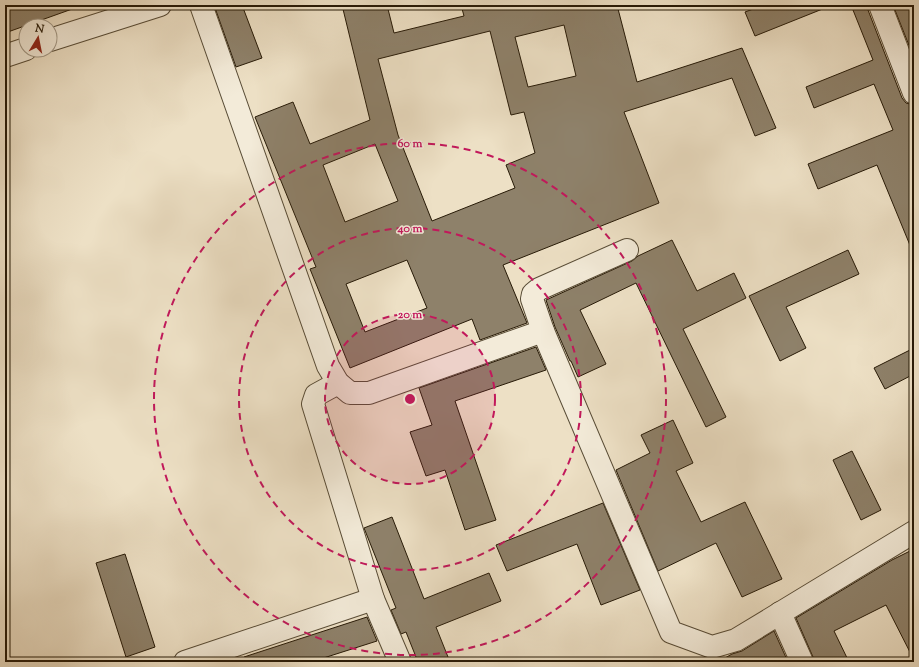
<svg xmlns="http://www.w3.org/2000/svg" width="919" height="667" viewBox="0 0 919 667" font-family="'Sorts Mill Goudy',serif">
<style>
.building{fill:#8e816a;stroke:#271a07;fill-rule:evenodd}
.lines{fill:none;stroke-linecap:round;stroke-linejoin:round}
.minor-casing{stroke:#584c36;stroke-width:24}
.minor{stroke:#f3ebd9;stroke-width:22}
.ring{fill:none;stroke:#c2185b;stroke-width:2;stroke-dasharray:7 5}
.centre{fill:#c2185b;stroke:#f3ebd9;stroke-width:2}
.ring-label{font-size:12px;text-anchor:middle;font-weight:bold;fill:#c2185b;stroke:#f3ebd9;stroke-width:3;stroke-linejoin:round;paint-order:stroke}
</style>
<rect width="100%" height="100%" fill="#ede0c5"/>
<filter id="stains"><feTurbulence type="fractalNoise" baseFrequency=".005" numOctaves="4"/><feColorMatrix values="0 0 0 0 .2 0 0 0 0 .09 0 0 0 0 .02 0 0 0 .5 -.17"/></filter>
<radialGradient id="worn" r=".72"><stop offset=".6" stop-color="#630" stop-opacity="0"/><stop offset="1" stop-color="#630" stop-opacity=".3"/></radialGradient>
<g class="building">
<path d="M5,5H74L75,8L5,33Z"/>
<path d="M214,5H242L262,58L236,67Z"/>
<path d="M342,5H387L394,33L464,16L461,5H617L637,82L742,48L776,128L755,136L732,78L624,112L659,203L503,265L527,323L480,340L472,319L350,368L310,269L316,267L255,117L293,102L310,144L370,120ZM564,25L576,76L528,87L515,37ZM490,31L511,115L524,112L535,153L506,165L515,188L432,221L398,135L378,59ZM375,144L398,201L345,222L323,165ZM407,260L427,308L365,332L346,284Z"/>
<path d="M764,5H830V6L755,36L745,12Z"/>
<path d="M851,5H868V10L902,98L906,103L914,105V255L877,165L818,189L808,164L893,130L874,84L814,108L806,87L873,60Z"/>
<path d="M893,5H914V58Z"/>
<path d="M672,240L697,291L734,273L746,298L683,329L726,417L706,427L636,283L580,310L606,364L578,377L571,361H570L555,327L546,300L632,261L638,256Z"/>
<path d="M848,250L859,274L786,307L806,348L780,361L749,296Z"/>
<path d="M536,347L546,370L455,401L496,520L465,530L445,470L426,476L410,432L432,425L419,388Z"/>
<path d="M914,348V374L885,389L874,368Z"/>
<path d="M673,420L693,463L676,471L701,522L745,502L782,579L742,597L716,543L658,571L616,470L650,453L641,435Z"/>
<path d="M852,451L881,510L861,520L833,460Z"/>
<path d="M603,503L640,590L601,605L577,544L507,571L496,545Z"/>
<path d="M392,517L424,599L489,573L501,601L436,627L450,662H418L406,632L401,634L391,610L396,608L364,528Z"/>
<path d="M914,549V660L886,605L834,631L849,662H814L813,657L796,618L892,560Z"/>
<path d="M125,554L155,647L126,657L96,563Z"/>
<path d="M367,617L377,641L311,662H245L244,657Z"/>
<path d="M774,631L788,662H718L732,654L742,651Z"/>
</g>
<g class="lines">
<g class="minor-casing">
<g id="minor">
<path d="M201,5L328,366L338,383L350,393H369L543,331"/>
<path d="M880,5L914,93"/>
<path d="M50,40L160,5"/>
<path d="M5,56L26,49"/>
<path d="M627,250L539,289L533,294L532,299L543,331L671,632L712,647L736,640L914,532"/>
<path d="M338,383L316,395L313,404L373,599L400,662"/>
<path d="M780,613L802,662"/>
<path d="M185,662L373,599"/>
</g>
</g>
<use href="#minor" class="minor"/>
</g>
<circle cx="410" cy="399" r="85" fill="#c2185b" fill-opacity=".12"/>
<g class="ring">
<circle cx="410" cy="399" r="85"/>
<circle cx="410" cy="399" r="171"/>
<circle cx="410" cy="399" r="256"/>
</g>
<circle cx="410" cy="399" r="6" class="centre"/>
<g class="ring-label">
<text x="410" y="147">60 m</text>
<text x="410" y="232">40 m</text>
<text x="410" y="318">20 m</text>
</g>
<rect width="919" height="667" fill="none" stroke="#ede0c5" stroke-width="20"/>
<rect x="6" y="6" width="907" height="655" fill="none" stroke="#271a07" stroke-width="2"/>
<rect x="10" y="10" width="899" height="647" fill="none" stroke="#271a07"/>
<g transform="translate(38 38) rotate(10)"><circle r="19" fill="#f3ebd9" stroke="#a19785"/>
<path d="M0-3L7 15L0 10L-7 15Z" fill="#8f2418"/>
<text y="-6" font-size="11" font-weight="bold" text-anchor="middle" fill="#271a07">N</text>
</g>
<rect width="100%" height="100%" filter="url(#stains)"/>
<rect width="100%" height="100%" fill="url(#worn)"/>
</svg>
